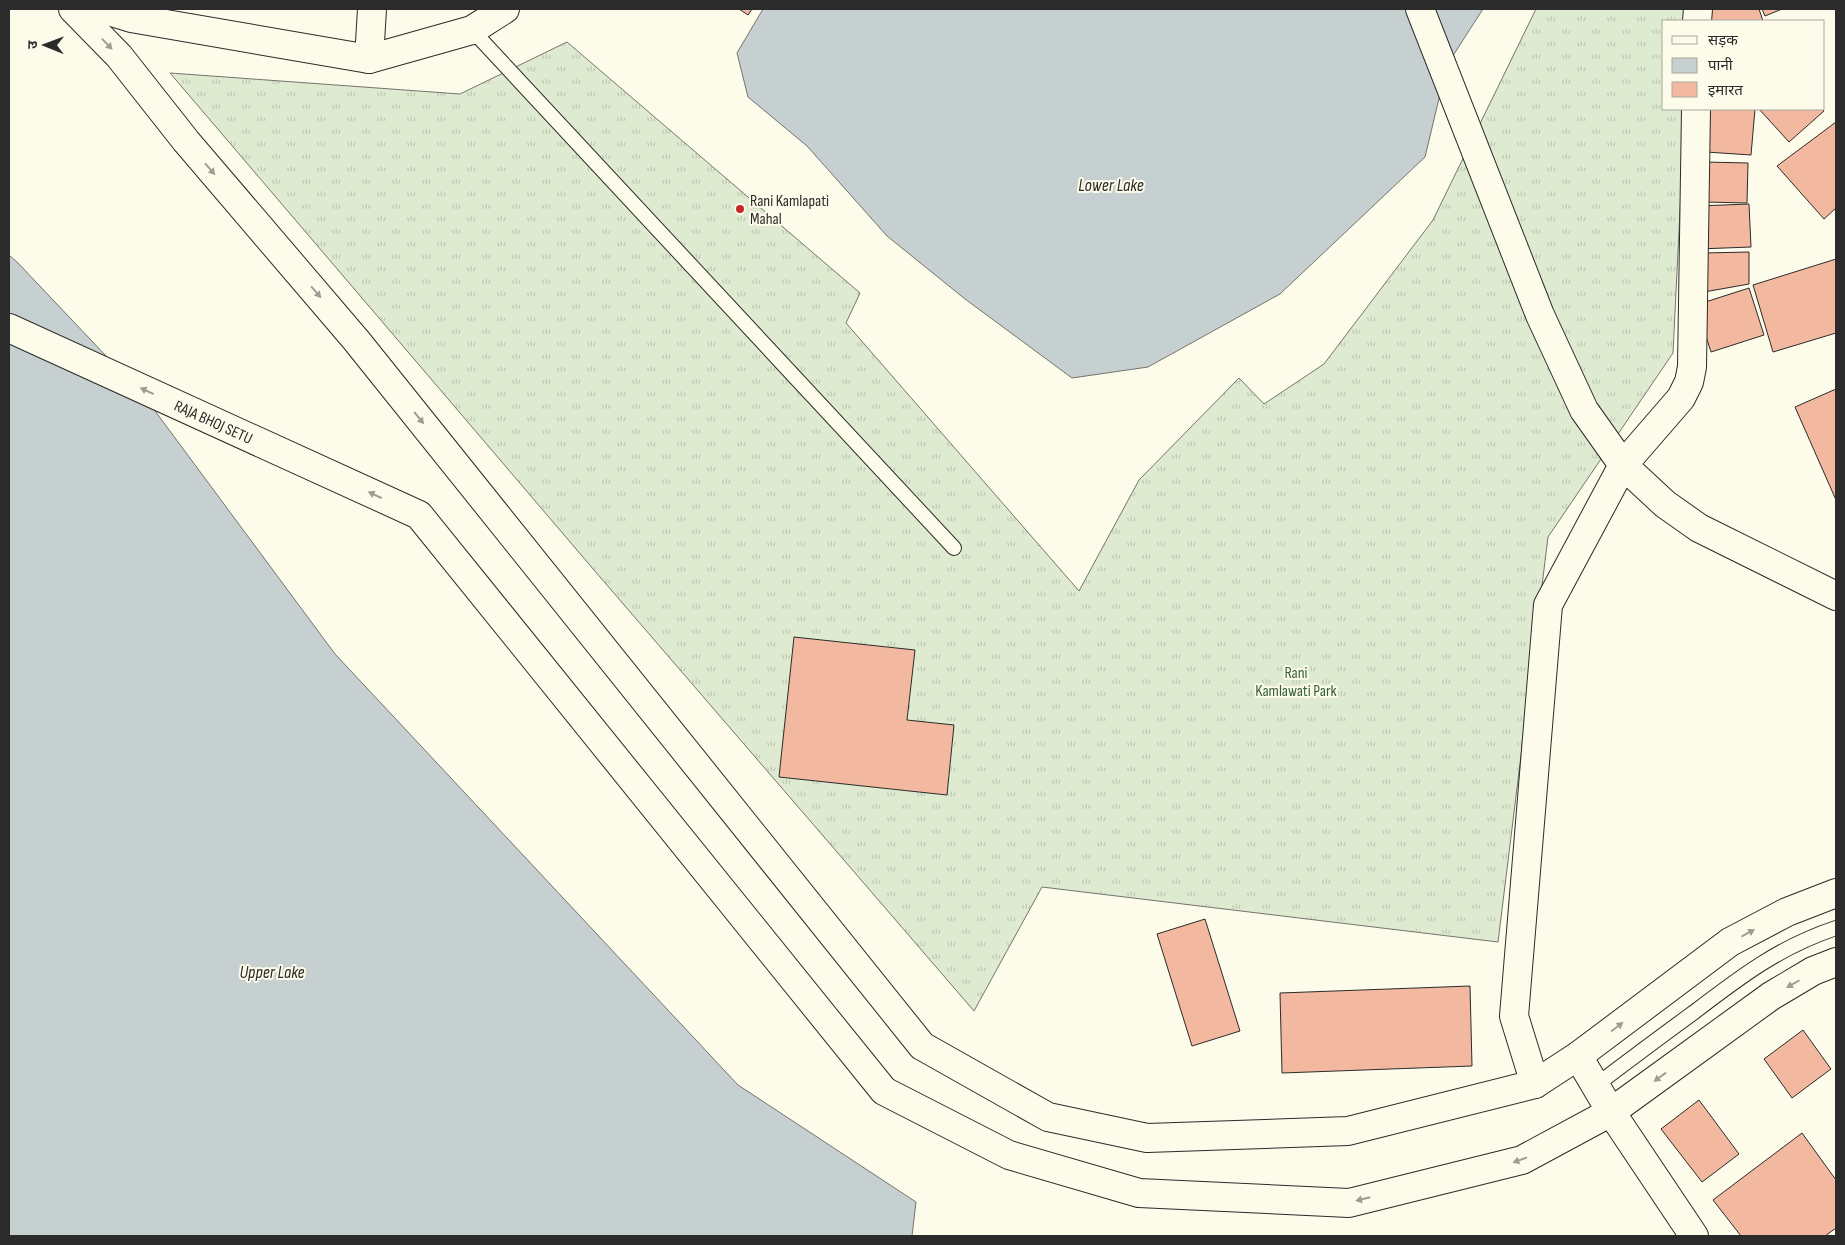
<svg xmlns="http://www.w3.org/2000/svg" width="1845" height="1245" viewBox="0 0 1845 1245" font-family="'Sofia Sans Condensed','Noto Sans Devanagari',sans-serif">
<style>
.grass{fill:url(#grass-tufts);stroke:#74746e}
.water{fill:#c7d0d0;stroke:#74746e}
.building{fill:#f2b8a0;stroke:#2b2b2b}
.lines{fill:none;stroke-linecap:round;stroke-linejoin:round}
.lane-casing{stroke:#2b2b2b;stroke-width:16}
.street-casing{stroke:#2b2b2b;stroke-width:30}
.secondary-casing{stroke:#2b2b2b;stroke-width:30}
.primary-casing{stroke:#2b2b2b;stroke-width:30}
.lane{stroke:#fdfbea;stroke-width:14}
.street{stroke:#fdfbea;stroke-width:28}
.secondary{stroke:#fdfbea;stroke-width:28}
.primary{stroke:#fdfbea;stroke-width:28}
.oneway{fill:#9e9d94}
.poi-dot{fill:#c62828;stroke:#fdfbea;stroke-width:2}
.labels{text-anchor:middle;stroke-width:4;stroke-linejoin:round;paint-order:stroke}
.poi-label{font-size:16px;fill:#2b2b2b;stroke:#fdfbea;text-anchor:start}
.street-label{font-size:16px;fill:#2b2b2b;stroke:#fdfbea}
.park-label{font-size:16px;fill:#34623c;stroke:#fdfbea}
.water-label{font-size:18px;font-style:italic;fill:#2b2b2b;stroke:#fdfbea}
</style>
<defs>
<pattern id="grass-tufts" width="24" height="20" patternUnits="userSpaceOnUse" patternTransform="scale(1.25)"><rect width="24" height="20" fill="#deebd1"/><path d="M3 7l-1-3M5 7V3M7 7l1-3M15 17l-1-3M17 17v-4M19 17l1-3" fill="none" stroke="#bfcab4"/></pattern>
</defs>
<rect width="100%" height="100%" fill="#fdfbea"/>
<path class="grass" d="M1536,9H1690L1689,21H1664V109H1685L1673,353L1548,537L1498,942L1042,887L974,1011L594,570L170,73L460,94L567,42L860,293L846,323L1079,591L1139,480L1239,378L1264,404L1324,364L1433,220Z"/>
<g class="water">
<path d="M763,9H1483L1447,65L1425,157L1280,294L1148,367L1072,378L965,299L887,236L807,146L748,97L737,53Z"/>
<path d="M9,255L18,263L144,396L335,654L738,1085L916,1202L912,1236H9Z"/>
</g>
<g class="building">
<path d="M739,9H752L748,15Z"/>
<path d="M1707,9H1759L1763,21H1705Z"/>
<path d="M1762,9H1782L1765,16Z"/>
<path d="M1709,109H1755L1751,155L1706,152Z"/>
<path d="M1759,109H1822L1824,111L1789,142Z"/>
<path d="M1836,122V208L1824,219L1777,166Z"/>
<path d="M1705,162L1748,163L1747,203L1704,202Z"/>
<path d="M1749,204L1751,247L1698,249L1697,206Z"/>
<path d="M1749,252V284L1704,292L1703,253Z"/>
<path d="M1836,259V333L1773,352L1753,285Z"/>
<path d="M1749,288L1764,335L1711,352L1696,305Z"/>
<path d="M1836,389V500L1795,407Z"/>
<path d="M794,637L915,650L907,720L954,725L947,795L779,777Z"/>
<path d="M1205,919L1240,1031L1192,1046L1157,934Z"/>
<path d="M1470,986L1472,1066L1282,1073L1280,993Z"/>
<path d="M1803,1030L1831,1069L1792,1098L1764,1059Z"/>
<path d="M1699,1100L1739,1154L1702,1182L1661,1129Z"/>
<path d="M1802,1133L1836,1180V1228L1825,1236H1741L1713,1200Z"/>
</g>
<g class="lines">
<g class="lane-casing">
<g id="lane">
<path d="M472,30L954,548"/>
<path d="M1595,1086C1628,1061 1660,1037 1693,1013C1740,977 1779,947 1836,928"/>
</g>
</g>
<g class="street-casing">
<g id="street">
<path d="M1697,21L1698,9"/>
<path d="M369,59L372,9"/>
<path d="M1535,1084L1514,1016L1548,605L1623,465L1681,398L1689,382L1692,367L1696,109"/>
</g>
</g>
<g class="secondary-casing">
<g id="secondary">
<path d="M102,9L131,18L369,59L472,30L505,9"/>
<path d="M1420,9L1540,315L1584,410L1623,465L1665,504L1699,528L1836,596"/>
<path d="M1578,1056L1611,1112L1694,1236"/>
</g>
</g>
<g class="primary-casing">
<g id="primary">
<path d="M73,9L119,56L186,141L356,340L922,1046L1048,1117L1147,1138L1348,1131L1535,1084L1578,1056L1730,942L1787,912L1836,893"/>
<path id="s1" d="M9,328L419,515L884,1091L1009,1155L1139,1193L1349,1203L1522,1160L1611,1112L1771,996L1813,971L1836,962"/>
</g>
</g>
<use href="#lane" class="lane"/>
<use href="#street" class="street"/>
<use href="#secondary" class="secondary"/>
<use href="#primary" class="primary"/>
</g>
<defs><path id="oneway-solid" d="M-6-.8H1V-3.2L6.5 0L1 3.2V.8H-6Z" transform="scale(1.25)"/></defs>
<g class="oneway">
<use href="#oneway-solid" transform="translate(107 44) rotate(46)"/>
<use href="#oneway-solid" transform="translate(210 169) rotate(49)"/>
<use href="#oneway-solid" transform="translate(316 292) rotate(49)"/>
<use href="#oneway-solid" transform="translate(147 391) rotate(-155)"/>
<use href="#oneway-solid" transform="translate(419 418) rotate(51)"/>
<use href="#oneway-solid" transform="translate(375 495) rotate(-155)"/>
<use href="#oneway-solid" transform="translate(1748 933) rotate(-28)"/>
<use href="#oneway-solid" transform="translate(1793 984) rotate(150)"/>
<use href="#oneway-solid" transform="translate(1617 1027) rotate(-37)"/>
<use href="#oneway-solid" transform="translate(1660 1077) rotate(144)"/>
<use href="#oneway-solid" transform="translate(1520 1160) rotate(160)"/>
<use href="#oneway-solid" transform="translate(1363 1199) rotate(166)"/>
</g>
<circle class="poi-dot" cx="740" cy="209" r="5"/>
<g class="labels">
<g class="poi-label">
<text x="750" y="206">Rani Kamlapati<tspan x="750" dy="18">Mahal</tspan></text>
</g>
<g class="street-label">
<text dy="6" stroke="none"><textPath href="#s1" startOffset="225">RAJA BHOJ SETU</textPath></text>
</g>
<g class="park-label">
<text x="1296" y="678">Rani<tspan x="1296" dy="18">Kamlawati Park</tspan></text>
</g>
<g class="water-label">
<text x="1111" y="191">Lower Lake</text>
<text x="272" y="978">Upper Lake</text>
</g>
</g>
<rect width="1845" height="1245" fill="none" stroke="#2b2b2b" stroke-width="20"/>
<rect x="1662" y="20" width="162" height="90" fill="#fdfbea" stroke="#a9a89e"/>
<rect x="1672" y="36" width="25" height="8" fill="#fdfbea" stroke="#a9a89e"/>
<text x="1708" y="45" font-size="15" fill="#2b2b2b">सड़क</text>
<rect x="1672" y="58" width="25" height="15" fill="#c7d0d0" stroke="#a9a89e"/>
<text x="1708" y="70" font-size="15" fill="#2b2b2b">पानी</text>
<rect x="1672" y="82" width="25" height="15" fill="#f2b8a0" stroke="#a9a89e"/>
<text x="1708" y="95" font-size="15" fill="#2b2b2b">इमारत</text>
<g transform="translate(45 45) rotate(271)" stroke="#fdfbea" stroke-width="4" paint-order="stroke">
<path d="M0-4L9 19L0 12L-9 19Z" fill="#2b2b2b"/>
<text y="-8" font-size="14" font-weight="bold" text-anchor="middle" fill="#2b2b2b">उ</text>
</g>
</svg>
